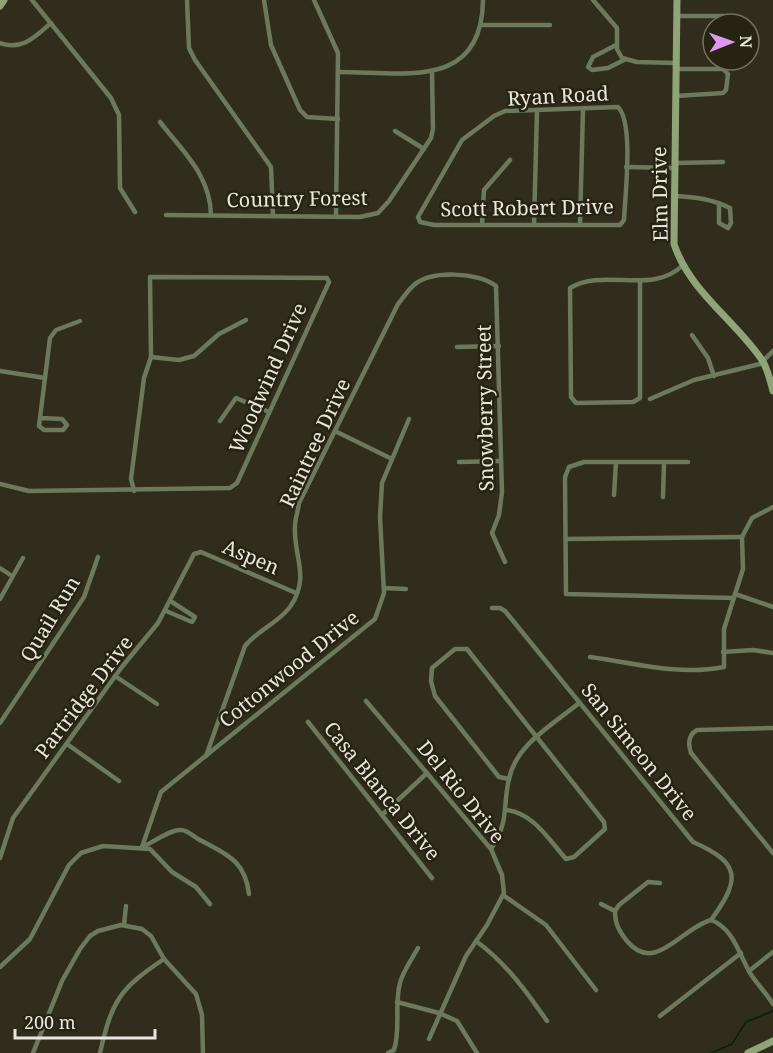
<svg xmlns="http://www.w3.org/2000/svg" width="773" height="1053" viewBox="0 0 773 1053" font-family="'Noto Serif',serif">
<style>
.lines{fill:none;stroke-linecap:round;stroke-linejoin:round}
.stream{stroke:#081f12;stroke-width:1.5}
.street{stroke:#6c795d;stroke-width:4.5}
.secondary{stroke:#90a478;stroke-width:7}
.labels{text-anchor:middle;stroke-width:5;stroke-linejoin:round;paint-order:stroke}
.street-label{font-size:20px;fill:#e9e7dd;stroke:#262312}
</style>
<rect width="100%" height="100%" fill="#302d1c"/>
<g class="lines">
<path class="stream" d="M711,1053L732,1044L746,1022L773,1011"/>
<g class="street">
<path d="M32,0L111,98L119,115L120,188L135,212"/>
<path d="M187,0L189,48L195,60L271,167L273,216"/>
<path d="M264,0L271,45L300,110L307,117L338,119"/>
<path d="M314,0L338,53L336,216"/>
<path d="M593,0L617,28V49L622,58L637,62L676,63"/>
<path d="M677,16H728"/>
<path d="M483,25H550"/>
<path d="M0,43C22,51 35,37 51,23"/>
<path d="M616,45L593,57L588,67L592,70L608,68L626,59"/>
<path d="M339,72C403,72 482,91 483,0"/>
<path d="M676,96L723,93L726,90L728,74L723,69H676"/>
<path d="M618,107C634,123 625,196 624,220L620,225H434L420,222L418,217L462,140L494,116L505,111Z"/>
<path d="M160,122C184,153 210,175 211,215"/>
<path d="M395,131L424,149"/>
<path d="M675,163L723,162"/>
<path d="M626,167L675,168"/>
<path d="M675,196C695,197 712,199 730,208L731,223L728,228L719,223V203"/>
<path d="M166,215L360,217L378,213L389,201L431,138L433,129L432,72"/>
<path d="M482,225L484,190L510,160"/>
<path d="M534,225L537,110"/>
<path d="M580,225L583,109"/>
<path d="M640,280V398L633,402L576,403L571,397L570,288C604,267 652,296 683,265"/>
<path d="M692,335L708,358L714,376"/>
<path d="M457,347L499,346"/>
<path d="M151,357L179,360L194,356L219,334L246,320"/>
<path d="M0,371L45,378"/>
<path d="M650,399L694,380L760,364L773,351"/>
<path d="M40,418L62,419L67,425L63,430H44L39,426L50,338L56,330L80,321"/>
<path d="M220,421L236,398L269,412"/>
<path d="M335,431L392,459"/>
<path d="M459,462L501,461"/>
<path d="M688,462H584L569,467L565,477L566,594L734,598"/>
<path d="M0,484L29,491L230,488L237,483L329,282L327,278L150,277L151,357L144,378L131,479L134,491"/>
<path d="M614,495L616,462"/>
<path d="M663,497L664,462"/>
<path d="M566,539L742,537"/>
<path d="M0,568L12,576"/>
<path d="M384,588L406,589"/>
<path d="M735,594L773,607"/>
<path d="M0,599L23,558"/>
<path d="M492,608H500L505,611L693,842C741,863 741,879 711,920"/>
<path d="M166,611L192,622L195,617L172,602"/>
<path d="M723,652L753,650L773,653"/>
<path d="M590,657C635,663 679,676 724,667V629L743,569L742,537L752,518L773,507"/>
<path d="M115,676L157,704"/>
<path d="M366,701L491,849L502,875L504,893L487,925L466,956L429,1039"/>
<path d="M308,722L432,878"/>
<path d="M0,723L84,597L98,557"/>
<path d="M773,728L697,730C688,735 688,744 691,753L773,853"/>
<path d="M67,744L119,781"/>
<path d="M206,756L245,646C259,629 277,624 290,607C311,577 293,556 295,526C295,519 298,511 299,503L398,304C403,298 408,290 414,285C431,270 479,272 496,286L502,492L499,515L492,533L505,562"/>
<path d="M505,810C533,812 549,840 566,859L574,857L605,829L604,822L467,649H455L432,668L431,681L435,696L499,777L509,779"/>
<path d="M382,815L427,773"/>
<path d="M142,847L161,792L375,619L384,593L380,517L382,483L409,419"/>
<path d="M142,847C153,843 170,829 181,830C188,830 195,838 202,841C228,855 245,861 249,894"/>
<path d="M491,849C510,820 502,809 509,779C516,744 554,724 579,703"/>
<path d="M0,858L13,818L121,668L158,623L194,554L201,552L296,593"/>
<path d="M503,895L546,925L596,990"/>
<path d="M601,904L615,911C615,924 619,931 627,941C655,975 681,928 711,920"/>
<path d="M615,911L619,905L648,882L660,883"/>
<path d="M711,920C733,928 739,954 750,973C757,984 766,993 773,1004"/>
<path d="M124,925L126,906"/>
<path d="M476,941C506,963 526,991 547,1021"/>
<path d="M0,967L30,939L69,865L81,853L103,846L150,849L172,872L196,887L210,904"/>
<path d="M749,971L773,952"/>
<path d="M397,1002L439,1013L457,1021L477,1053"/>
<path d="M660,1016L741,953"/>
<path d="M33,1053L62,981L80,949L90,936L98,931L121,925L142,929L151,936L164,959L196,994L202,1015L203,1053"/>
<path d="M100,1053C112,1001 119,989 164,959"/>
<path d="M388,1053L394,1050C401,1028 394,1005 400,983C403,971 412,959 418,948"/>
</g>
<g class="secondary">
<path d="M677,0L674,244C690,292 735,320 762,360C768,369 770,381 773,391"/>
<path d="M0,6L4,0"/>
<path d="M748,1053L773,1041"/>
</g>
</g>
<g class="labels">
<g class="street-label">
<text transform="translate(558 96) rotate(-3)" y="7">Ryan Road</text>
<text transform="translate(660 194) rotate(-91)" y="7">Elm Drive</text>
<text transform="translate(297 199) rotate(-1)" y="7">Country Forest</text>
<text transform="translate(527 208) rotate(-1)" y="7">Scott Robert Drive</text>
<text transform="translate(268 378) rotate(-66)" y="7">Woodwind Drive</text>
<text transform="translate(485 408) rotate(-91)" y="7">Snowberry Street</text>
<text transform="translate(315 443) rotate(-65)" y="7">Raintree Drive</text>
<text transform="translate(251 557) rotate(23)" y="7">Aspen</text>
<text transform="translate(50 619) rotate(-59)" y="7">Quail Run</text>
<text transform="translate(289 669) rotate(-39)" y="7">Cottonwood Drive</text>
<text transform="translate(84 697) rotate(-53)" y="7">Partridge Drive</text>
<text transform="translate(639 752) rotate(51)" y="7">San Simeon Drive</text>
<text transform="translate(382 791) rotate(51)" y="7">Casa Blanca Drive</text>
<text transform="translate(461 792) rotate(51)" y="7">Del Rio Drive</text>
</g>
</g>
<g transform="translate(731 42) rotate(89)"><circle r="28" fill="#262312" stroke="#747163" stroke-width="1.5"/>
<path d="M0-4.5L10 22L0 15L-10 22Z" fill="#df98f1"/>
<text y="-9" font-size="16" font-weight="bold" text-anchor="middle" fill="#e9e7dd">N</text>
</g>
<path d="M15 1029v9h140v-9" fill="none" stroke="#e9e7dd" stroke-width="3"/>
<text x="24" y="1029" font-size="18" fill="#e9e7dd" stroke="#262312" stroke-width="4.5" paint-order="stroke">200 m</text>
</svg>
